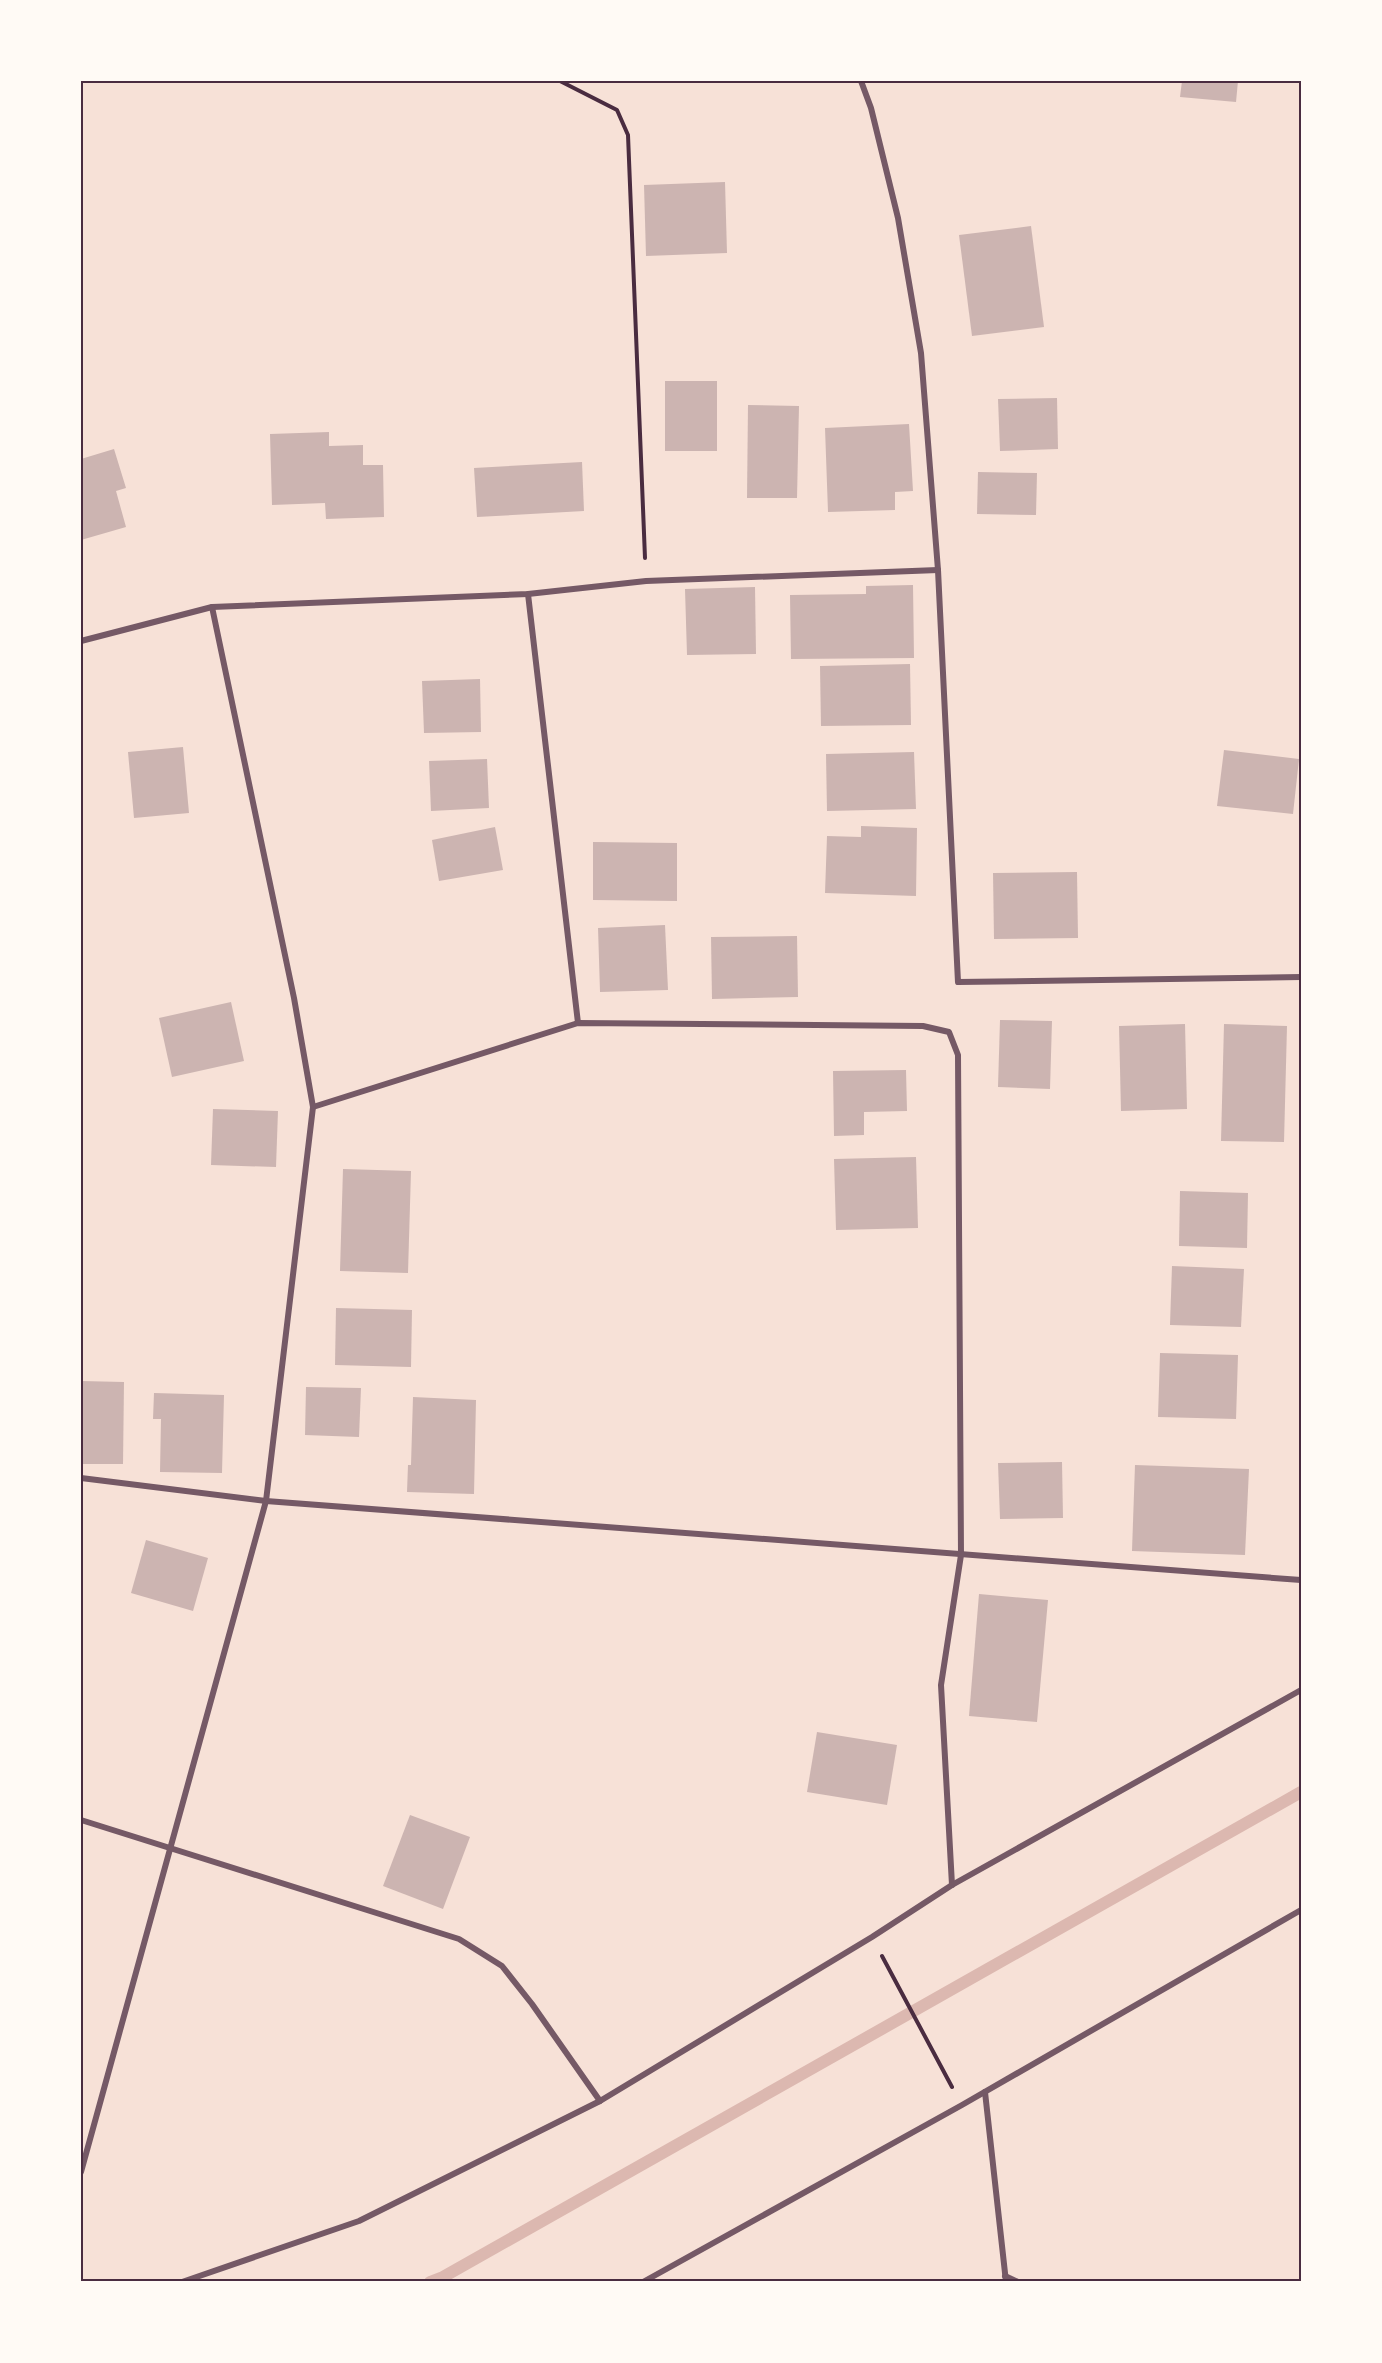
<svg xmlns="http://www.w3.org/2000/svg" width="1382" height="2363" viewBox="0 0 1382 2363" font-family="'Source Sans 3',sans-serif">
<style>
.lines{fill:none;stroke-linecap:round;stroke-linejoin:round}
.stream{stroke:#dcb8b0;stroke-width:12}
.building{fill:#ccb4b1}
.path{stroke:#4a2c40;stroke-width:4}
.minor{stroke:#755966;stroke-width:6}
.neatline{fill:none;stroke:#4a2c40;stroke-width:2}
</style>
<rect width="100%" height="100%" fill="#f7e1d7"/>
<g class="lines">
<path class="stream" d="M430,2282L443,2277L1301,1792"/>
</g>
<g class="building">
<path d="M1182,81H1238L1236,102L1180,97Z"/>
<path d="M725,182L727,253L646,256L644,185Z"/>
<path d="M1031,226L1044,327L972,336L959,235Z"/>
<rect x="665" y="381" width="52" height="70"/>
<path d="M1057,398L1058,449L1000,451L998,399Z"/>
<path d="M748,405L799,406L797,498H747Z"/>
<path d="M909,424L913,491L895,492V510L828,512L825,428Z"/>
<path d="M329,432V446L363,445V465H383L384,517L326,519L325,503L272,505L270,434Z"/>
<path d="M114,449L126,488L116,491L126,527L81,540V459Z"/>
<path d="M582,462L584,511L477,517L474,468Z"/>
<path d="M978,472L1037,473L1036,515L977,514Z"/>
<path d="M913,585L914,658L791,659L790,595L866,594V586Z"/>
<path d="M755,587L756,654L687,655L685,589Z"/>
<path d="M910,664L911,725L821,726L820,666Z"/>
<path d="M480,679L481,732L424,733L422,681Z"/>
<path d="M183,747L189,813L134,818L128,752Z"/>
<path d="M1224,750L1299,759L1293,814L1217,806Z"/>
<path d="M914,752L916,809L827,811L826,754Z"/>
<path d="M487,759L489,808L431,811L429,761Z"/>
<path d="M861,826L917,828L916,896L825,893L827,836L861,837Z"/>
<path d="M495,827L503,870L439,881L432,840Z"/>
<path d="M593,842L677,843V901L593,900Z"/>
<path d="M1077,872L1078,938L994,939L993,873Z"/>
<path d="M665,925L668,990L600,992L598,928Z"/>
<path d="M797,936L798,997L712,999L711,937Z"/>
<path d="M231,1002L244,1061L172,1077L159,1018Z"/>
<path d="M1000,1020L1052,1021L1050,1089L998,1087Z"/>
<path d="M1185,1024L1187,1109L1121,1111L1119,1026Z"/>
<path d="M1224,1024L1287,1026L1284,1142L1221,1141Z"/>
<path d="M906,1070L907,1111L864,1112V1135L834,1136L833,1071Z"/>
<path d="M213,1109L278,1111L276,1167L211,1165Z"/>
<path d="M916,1157L918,1228L836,1230L834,1159Z"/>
<path d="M343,1169L411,1171L408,1273L340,1271Z"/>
<path d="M1180,1191L1248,1193L1247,1248L1179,1246Z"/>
<path d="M1172,1266L1244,1269L1241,1327L1170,1325Z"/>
<path d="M336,1308L412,1310L411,1367L335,1365Z"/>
<path d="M1160,1353L1238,1355L1236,1419L1158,1417Z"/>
<path d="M81,1381L124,1382L123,1464H81Z"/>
<path d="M306,1387L361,1388L359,1437L305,1435Z"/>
<path d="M154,1393L224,1395L222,1473L160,1472L161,1419H153Z"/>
<path d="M413,1397L476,1400L474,1494L407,1492L408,1465H411Z"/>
<path d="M1062,1462L1063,1518L1000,1519L998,1463Z"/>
<path d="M1135,1465L1249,1469L1245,1555L1132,1551Z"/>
<path d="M146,1540L208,1558L193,1611L131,1593Z"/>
<path d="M979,1594L1048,1600L1037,1722L969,1716Z"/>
<path d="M817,1732L897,1745L887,1805L807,1792Z"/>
<path d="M410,1815L470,1837L443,1909L383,1886Z"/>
</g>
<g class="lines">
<g class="path">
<path d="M560,81L617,110L628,135L645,558"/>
<path d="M882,1956L952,2087"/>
</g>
<g class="minor">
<path d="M861,81L871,108L898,218L921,353L938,570L958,982L1301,977"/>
<path d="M528,594L578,1023"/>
<path d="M81,641L212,607L528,594L646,581L938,570"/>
<path d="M313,1107L578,1023L923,1026L949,1032L958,1055L961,1555L941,1685L952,1885"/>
<path d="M81,1478L266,1501L1301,1580"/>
<path d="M81,1820L459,1939L502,1966L532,2004L600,2101"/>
<path d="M985,2092L1006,2282"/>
<path d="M81,2172L266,1501L313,1107L294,998L212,607"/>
<path d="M1005,2276L1018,2282"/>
<path d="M182,2282L359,2221L600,2101L872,1937L952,1885L1301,1690"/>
<path d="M643,2282L962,2105L1301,1910"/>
</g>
</g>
<rect width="1382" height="2363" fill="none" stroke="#fffaf5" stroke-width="165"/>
<rect x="82" y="82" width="1218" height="2198" class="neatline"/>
</svg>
